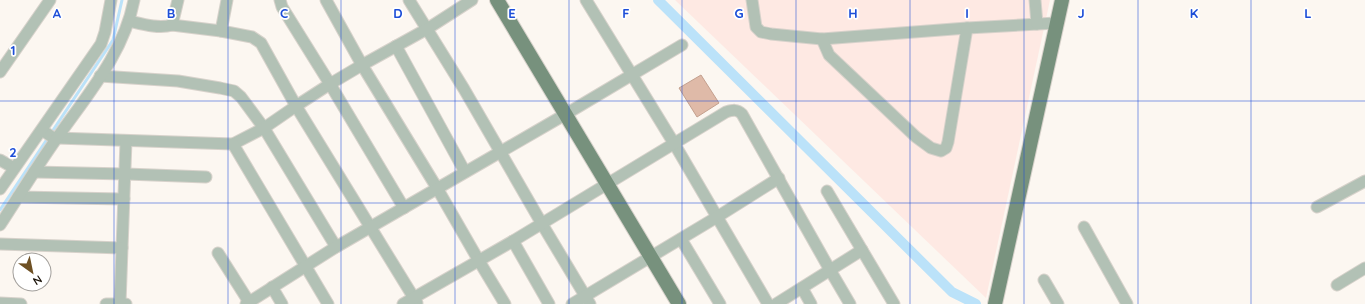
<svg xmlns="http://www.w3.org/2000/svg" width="1365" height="304" viewBox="0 0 1365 304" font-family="Quicksand,sans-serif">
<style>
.commercial{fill:#fee9e3}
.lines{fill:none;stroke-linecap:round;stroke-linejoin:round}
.stream{stroke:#bbe2f9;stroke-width:3}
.canal{stroke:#bbe2f9;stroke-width:10}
.building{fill:#dfbaa8;stroke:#c4a08e}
.minor-casing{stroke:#d7d2cb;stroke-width:13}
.major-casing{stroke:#d7d2cb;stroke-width:16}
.minor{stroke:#b2c1b5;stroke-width:11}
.major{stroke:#77917d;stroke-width:14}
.grid{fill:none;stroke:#1d4ed8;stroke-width:1;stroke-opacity:0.55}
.grid-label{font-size:13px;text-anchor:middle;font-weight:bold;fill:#1d4ed8;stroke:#fff;stroke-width:3.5;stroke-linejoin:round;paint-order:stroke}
</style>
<rect width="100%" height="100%" fill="#fcf7f1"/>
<path class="commercial" d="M675,0H1050L986,298Z"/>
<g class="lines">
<path class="stream" d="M0,210L113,40L122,0"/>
<path class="canal" d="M658,0L952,292L976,304"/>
</g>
<path class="building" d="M701,75L719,103L697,117L679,88Z"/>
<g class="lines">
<g class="minor-casing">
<g id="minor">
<path d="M280,0L282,7L330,84L404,208"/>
<path d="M326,0L362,65L437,188L479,261L505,304"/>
<path d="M409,0L464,89L542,224L590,304"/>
<path d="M586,0L675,145L768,304"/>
<path d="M752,0L756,27L761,32L771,34L822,39L967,28L1056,23"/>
<path d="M1035,0L1037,24"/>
<path d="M129,21C142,24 159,29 172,25L178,0"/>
<path d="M172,25L221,31L252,37L261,43L296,106L417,303"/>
<path d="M221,31L227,0"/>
<path d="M822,39L829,55L916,137L931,148L941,151L946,148L948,142L967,28"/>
<path d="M396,46L465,172"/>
<path d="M0,72L50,0"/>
<path d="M100,76L178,81L220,88L234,91L241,97L264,128L336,247"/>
<path d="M42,130L52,137L57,138L233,144L264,128L296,106L330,84L362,65L427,29L472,0"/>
<path d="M233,144L328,304"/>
<path d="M0,160L14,168"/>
<path d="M34,172L126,174L206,177"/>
<path d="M0,189L101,44L105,32L111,0"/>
<path d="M827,191L894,304"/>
<path d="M18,197L124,199"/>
<path d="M1317,207L1365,181"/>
<path d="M0,225C19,196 37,166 57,138C87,95 124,53 134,0"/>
<path d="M1084,227L1127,304"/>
<path d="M681,239L720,304"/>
<path d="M513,241L549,304"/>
<path d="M0,244L122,248L126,141"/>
<path d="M218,253L249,302"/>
<path d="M1044,280L1058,304"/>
<path d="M1337,285L1365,268"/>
<path d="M272,287L282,304"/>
<path d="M802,288L811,304"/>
<path d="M0,303L21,304"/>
<path d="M106,304H126"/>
<path d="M120,304L122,248"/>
<path d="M246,304L336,247L566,114L682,45"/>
<path d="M403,304L513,241L726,112C733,110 737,109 742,114L830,270L850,304"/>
<path d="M572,304L717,217L779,178"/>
<path d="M776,304L862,250"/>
</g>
</g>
<g class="major-casing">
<g id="major">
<path d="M497,0L679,304"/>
<path d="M995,304L1062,0"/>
</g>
</g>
<use href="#minor" class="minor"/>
<use href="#major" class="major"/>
</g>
<path class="grid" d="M114,0V304M228,0V304M341,0V304M455,0V304M569,0V304M682,0V304M796,0V304M910,0V304M1024,0V304M1138,0V304M1251,0V304M0,101H1365M0,203H1365"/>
<g class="grid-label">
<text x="57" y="18">A</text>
<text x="171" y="18">B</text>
<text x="284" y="18">C</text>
<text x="398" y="18">D</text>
<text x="512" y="18">E</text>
<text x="626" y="18">F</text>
<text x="739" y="18">G</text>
<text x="853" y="18">H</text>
<text x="967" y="18">I</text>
<text x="1081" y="18">J</text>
<text x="1194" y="18">K</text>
<text x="1308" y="18">L</text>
<text x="13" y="55">1</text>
<text x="13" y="157">2</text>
</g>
<g transform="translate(32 272) rotate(147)"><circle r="19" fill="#ffffff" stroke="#a29f9b"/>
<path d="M0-3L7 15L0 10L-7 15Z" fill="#6e5024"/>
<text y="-6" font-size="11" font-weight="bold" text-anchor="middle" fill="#170f05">N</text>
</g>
</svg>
